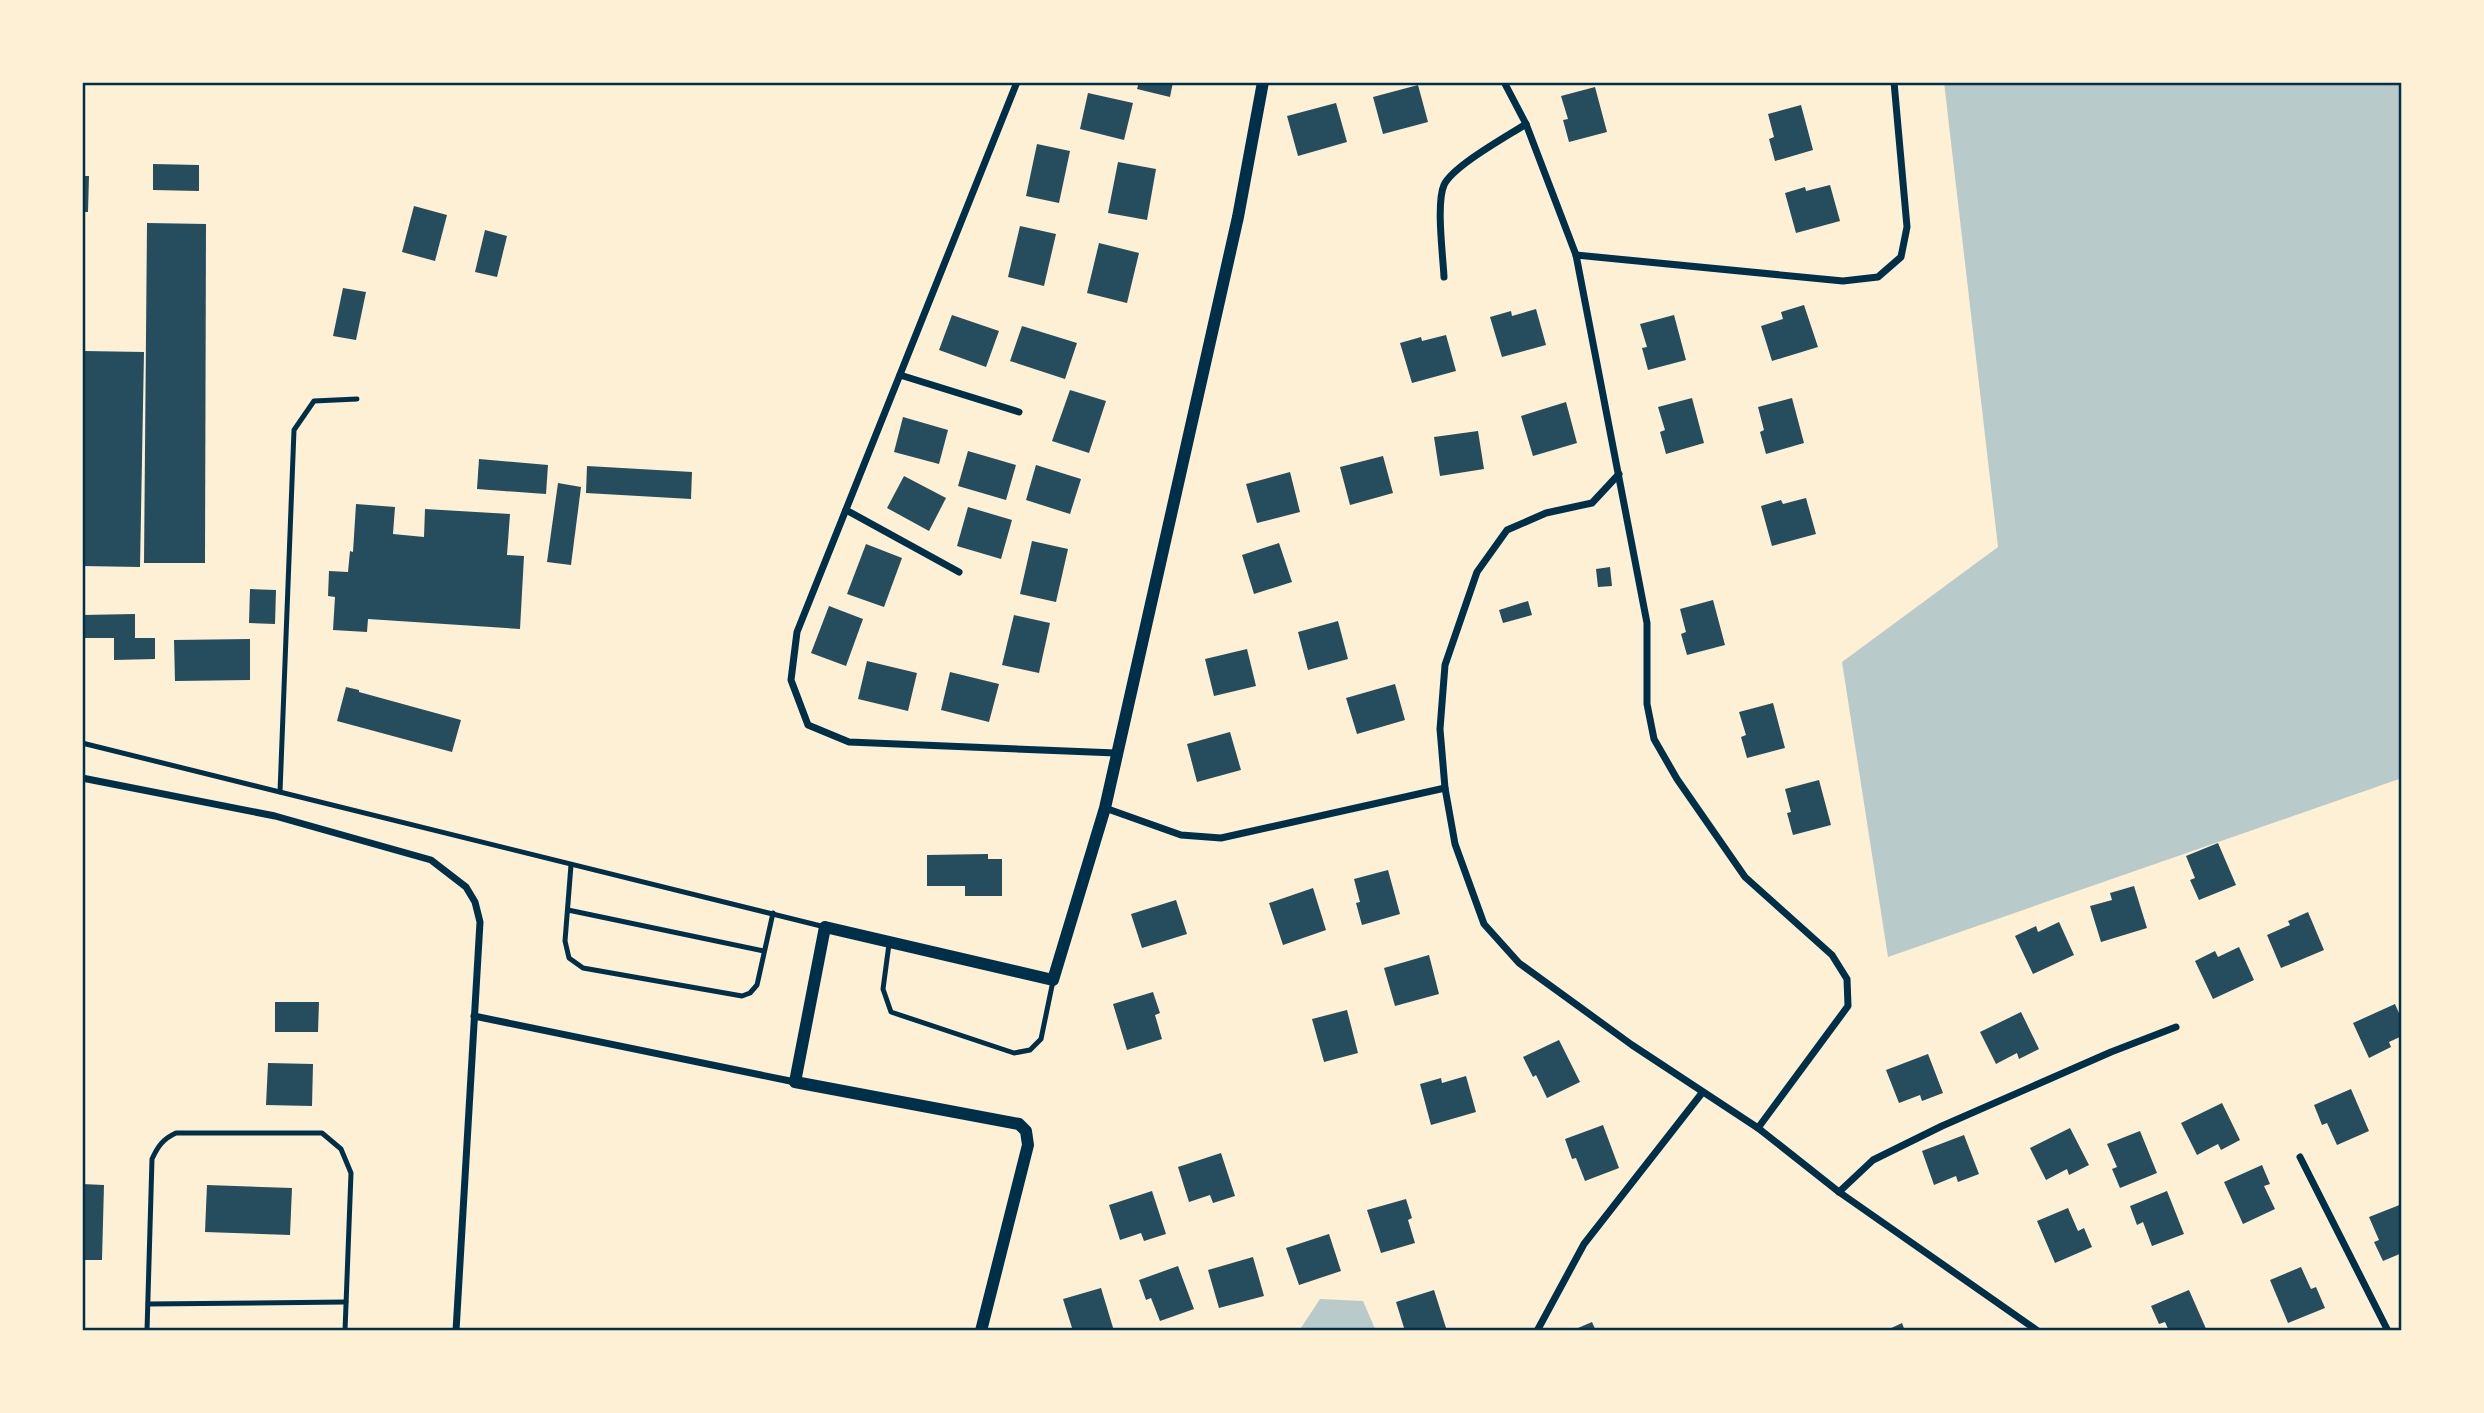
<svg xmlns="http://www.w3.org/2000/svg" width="2484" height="1413" viewBox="0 0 2484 1413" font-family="Montserrat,sans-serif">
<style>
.green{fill:#b9caca}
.building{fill:#264d5e}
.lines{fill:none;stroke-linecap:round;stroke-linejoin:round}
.service{stroke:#003049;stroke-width:5}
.minor{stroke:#003049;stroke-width:7}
.tertiary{stroke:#003049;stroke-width:12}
.neatline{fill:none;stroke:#003049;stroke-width:2.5}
</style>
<rect width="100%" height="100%" fill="#fdf0d5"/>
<g class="green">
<path d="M1944,82H2402V778L1888,957L1842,662L1998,547Z"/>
<path d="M1320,1299L1363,1301L1376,1331H1299Z"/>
</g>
<g class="building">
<path d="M1139,82H1173L1170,97L1137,89Z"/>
<path d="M1418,85L1428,122L1383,134L1373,97Z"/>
<path d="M1595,87L1607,132L1569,142L1563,120L1568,119L1561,96Z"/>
<path d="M1088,93L1133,103L1124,140L1080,129Z"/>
<path d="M1336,103L1347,142L1298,156L1287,116Z"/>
<path d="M1801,105L1813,150L1775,161L1769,139L1774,137L1768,114Z"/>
<path d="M1037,144L1070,151L1059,203L1026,196Z"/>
<path d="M1118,162L1156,169L1147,220L1108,213Z"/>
<path d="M153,164L199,165V191L153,190Z"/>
<path d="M82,176H89L88,212H82Z"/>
<path d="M1830,185L1840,221L1796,233L1785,193L1805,187L1806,191Z"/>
<path d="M414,206L447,215L435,261L402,252Z"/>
<path d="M147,223L206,224L205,563H144Z"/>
<path d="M1020,226L1056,234L1044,286L1008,277Z"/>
<path d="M485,230L507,236L497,277L475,272Z"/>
<path d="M1099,243L1139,253L1127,303L1087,293Z"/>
<path d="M343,288L366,292L356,340L333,336Z"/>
<path d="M1804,305L1818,347L1772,361L1761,326L1783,319L1781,312Z"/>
<path d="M1536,309L1546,345L1502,357L1490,317L1511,311L1512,316Z"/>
<path d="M952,315L999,331L986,367L939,350Z"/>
<path d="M1674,315L1686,360L1648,370L1642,348L1647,347L1640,324Z"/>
<path d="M1022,326L1077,343L1065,379L1010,361Z"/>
<path d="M1446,335L1456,371L1412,383L1400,343L1421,337L1422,341Z"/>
<path d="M85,351L144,352L140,567L82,566Z"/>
<path d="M1070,390L1106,401L1089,453L1052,441Z"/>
<path d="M1692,398L1704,443L1666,454L1660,432L1665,430L1658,407Z"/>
<path d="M1792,398L1804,443L1766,454L1760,432L1764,430L1758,407Z"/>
<path d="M1566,402L1577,443L1533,456L1521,416Z"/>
<path d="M903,417L948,430L939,464L894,452Z"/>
<path d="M1478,431L1484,469L1440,476L1434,437Z"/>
<path d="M968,451L1016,465L1006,500L958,486Z"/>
<path d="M1383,456L1393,493L1350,505L1340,467Z"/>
<path d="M479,459L548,465L546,494L477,489Z"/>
<path d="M1036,465L1081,479L1070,514L1026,500Z"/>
<path d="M587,466L692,472L691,499L586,493Z"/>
<path d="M1290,472L1300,512L1257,523L1246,484Z"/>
<path d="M904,476L946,498L929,531L887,508Z"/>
<path d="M558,483L581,487L571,565L547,562Z"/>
<path d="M1806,498L1816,534L1772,546L1761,506L1781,500L1783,504Z"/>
<path d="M356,504L395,507L393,534L424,537L425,509L510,514L507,555L524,556L520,629L368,619L367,632L333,630L335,597L328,596L329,571L348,572L350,551L353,552Z"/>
<path d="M968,507L1012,520L1001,559L957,546Z"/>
<path d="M1032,541L1068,549L1056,602L1020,594Z"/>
<path d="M1279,543L1292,582L1254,594L1242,555Z"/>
<path d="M866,544L902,558L884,607L847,594Z"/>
<path d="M1610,567L1612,586L1598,587L1596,569Z"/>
<path d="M250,589L276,590L275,624L249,623Z"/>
<path d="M1713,600L1725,645L1687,655L1681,634L1686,632L1680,609Z"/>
<path d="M1528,601L1532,615L1503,623L1499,610Z"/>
<path d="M829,606L863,619L846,666L811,653Z"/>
<path d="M135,614V638H155V659L114,660V638H82V615Z"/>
<path d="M1014,615L1050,623L1039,673L1002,665Z"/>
<path d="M1338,621L1348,659L1308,670L1298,632Z"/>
<path d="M250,639V680L175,681L174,640Z"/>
<path d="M1247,649L1256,686L1214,696L1205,659Z"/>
<path d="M867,661L917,673L908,711L858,699Z"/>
<path d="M950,672L999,684L989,722L941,710Z"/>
<path d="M1395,684L1405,720L1357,734L1346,698Z"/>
<path d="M346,687L359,690V692L461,720L452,752L337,721Z"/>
<path d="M1773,703L1785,748L1747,758L1741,737L1746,735L1739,712Z"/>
<path d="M1230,732L1241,770L1197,782L1187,744Z"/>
<path d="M1819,780L1831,825L1793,835L1787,813L1791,812L1785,789Z"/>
<path d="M2218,843L2236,885L2199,900L2190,880L2195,878L2186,856Z"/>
<path d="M988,854V859H1002V896H965V886H927V855Z"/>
<path d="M1388,870L1400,914L1362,925L1356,903L1360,902L1354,879Z"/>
<path d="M2134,886L2147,928L2101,942L2090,906L2112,900L2110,893Z"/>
<path d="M1313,888L1326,930L1283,945L1269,903Z"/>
<path d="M1176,900L1187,934L1142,948L1131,914Z"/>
<path d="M2308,912L2324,950L2281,968L2267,935L2290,925L2288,921Z"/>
<path d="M2059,922L2074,955L2033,974L2015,936L2036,926L2038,932Z"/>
<path d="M2239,947L2254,980L2213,999L2195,961L2215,951L2218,957Z"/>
<path d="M1429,955L1439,994L1395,1006L1384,968Z"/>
<path d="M1153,992L1160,1013L1155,1015L1162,1039L1127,1050L1113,1004Z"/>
<path d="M275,1002H319L318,1032H275Z"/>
<path d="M2395,1004L2402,1020V1036L2389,1042L2391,1047L2369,1058L2353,1023Z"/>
<path d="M1347,1010L1358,1053L1324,1062L1312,1019Z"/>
<path d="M2021,1012L2039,1049L2019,1059L2017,1053L1996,1064L1980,1032Z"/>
<path d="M1559,1040L1580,1082L1547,1098L1536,1075L1533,1077L1523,1057Z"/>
<path d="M1928,1054L1943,1093L1922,1101L1920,1095L1899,1103L1886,1070Z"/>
<path d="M268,1063L313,1064L312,1106L266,1105Z"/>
<path d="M1466,1076L1476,1112L1431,1125L1420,1084L1441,1078L1442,1083Z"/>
<path d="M2351,1089L2369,1131L2337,1145L2327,1123L2322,1125L2314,1105Z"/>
<path d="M2222,1103L2240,1140L2221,1150L2218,1144L2197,1155L2181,1123Z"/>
<path d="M1603,1125L1619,1168L1585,1181L1576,1158L1572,1159L1565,1139Z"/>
<path d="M2070,1128L2089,1165L2069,1175L2067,1169L2046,1180L2030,1148Z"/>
<path d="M2140,1131L2157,1173L2120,1188L2112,1169L2117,1167L2107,1144Z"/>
<path d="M1964,1135L1979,1174L1958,1182L1956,1176L1934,1185L1922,1151Z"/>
<path d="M1221,1153L1235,1196L1213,1203L1210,1195L1189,1202L1178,1167Z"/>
<path d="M2262,1165L2270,1184L2264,1186L2275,1209L2243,1224L2224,1182Z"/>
<path d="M82,1184L104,1185L102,1260H82Z"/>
<path d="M207,1185L292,1188L290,1235L205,1232Z"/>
<path d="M1152,1191L1166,1234L1144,1241L1141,1233L1120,1240L1109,1205Z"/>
<path d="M2167,1191L2184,1234L2152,1246L2143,1222L2137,1225L2130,1206Z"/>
<path d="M1406,1199L1412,1218L1408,1220L1415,1243L1381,1253L1367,1210Z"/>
<path d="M2402,1204V1253L2383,1261L2374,1242L2379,1240L2369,1217Z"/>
<path d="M2068,1208L2078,1231L2084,1228L2092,1247L2055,1263L2037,1221Z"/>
<path d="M1329,1234L1341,1271L1299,1285L1286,1248Z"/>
<path d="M1253,1257L1264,1296L1219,1308L1208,1270Z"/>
<path d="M1178,1266L1194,1309L1160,1321L1151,1298L1146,1300L1139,1280Z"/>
<path d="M2301,1267L2311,1289L2316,1287L2325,1308L2288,1323L2270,1280Z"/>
<path d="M1101,1288L1114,1331H1073L1063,1299Z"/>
<path d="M1434,1290L1447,1331H1405L1396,1302Z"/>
<path d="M2189,1290L2207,1331H2169L2165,1322L2159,1324L2151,1306Z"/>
<path d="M1592,1322L1596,1331H1571Z"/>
<path d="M1902,1323L1905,1331H1885Z"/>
</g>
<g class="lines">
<g class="service">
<path d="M82,743L825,927"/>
<path d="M280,792L294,430L314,401L357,399"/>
<path d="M571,865L565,941L569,958L583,968L742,996L750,993L757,985L773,913"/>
<path d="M568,910L764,951"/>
<path d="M889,944L883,989L891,1012L1014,1053L1030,1050L1041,1039L1053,981"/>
<path d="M148,1304L346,1302"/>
<path d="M147,1331L152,1159C158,1146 163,1139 176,1133H322L341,1149L351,1173L345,1331"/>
</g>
<g class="minor">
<path d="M1017,82L797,632L791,680L808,725L849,742L1116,753"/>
<path d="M1504,82L1526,124L1576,255L1647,623V704L1654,739L1677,779L1745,877L1832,955L1847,979L1848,1006L1758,1128"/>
<path d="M1576,255L1843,281L1878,277L1901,257L1907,227L1894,82"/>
<path d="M1444,277C1443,256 1436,203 1444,185C1453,166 1506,137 1526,124"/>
<path d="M900,375L1019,412"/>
<path d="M1619,474L1592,503L1546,513L1507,530L1477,572L1445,665L1440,729L1445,788L1455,844L1484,924L1519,963L1632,1045L1758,1128L1839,1192L2038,1331"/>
<path d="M846,510L959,572"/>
<path d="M82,778L275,816L431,860L466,887L475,902L480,922L456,1331"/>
<path d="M1105,808L1181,835L1221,838L1445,788"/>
<path d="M474,1016L795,1082"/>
<path d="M2300,1157L2388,1331"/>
<path d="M1839,1192L1873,1160L1942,1126L2111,1052L2176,1027"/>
<path d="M1537,1331L1584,1244L1702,1093"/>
</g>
<path class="tertiary" d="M981,1331L1028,1145L1026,1131L1019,1124L795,1082L825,927L1053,980L1105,808L1238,217L1263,82"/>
</g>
<rect width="2484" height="1413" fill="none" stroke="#fdf0d5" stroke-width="168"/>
<rect x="84" y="84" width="2316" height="1245" class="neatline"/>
</svg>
